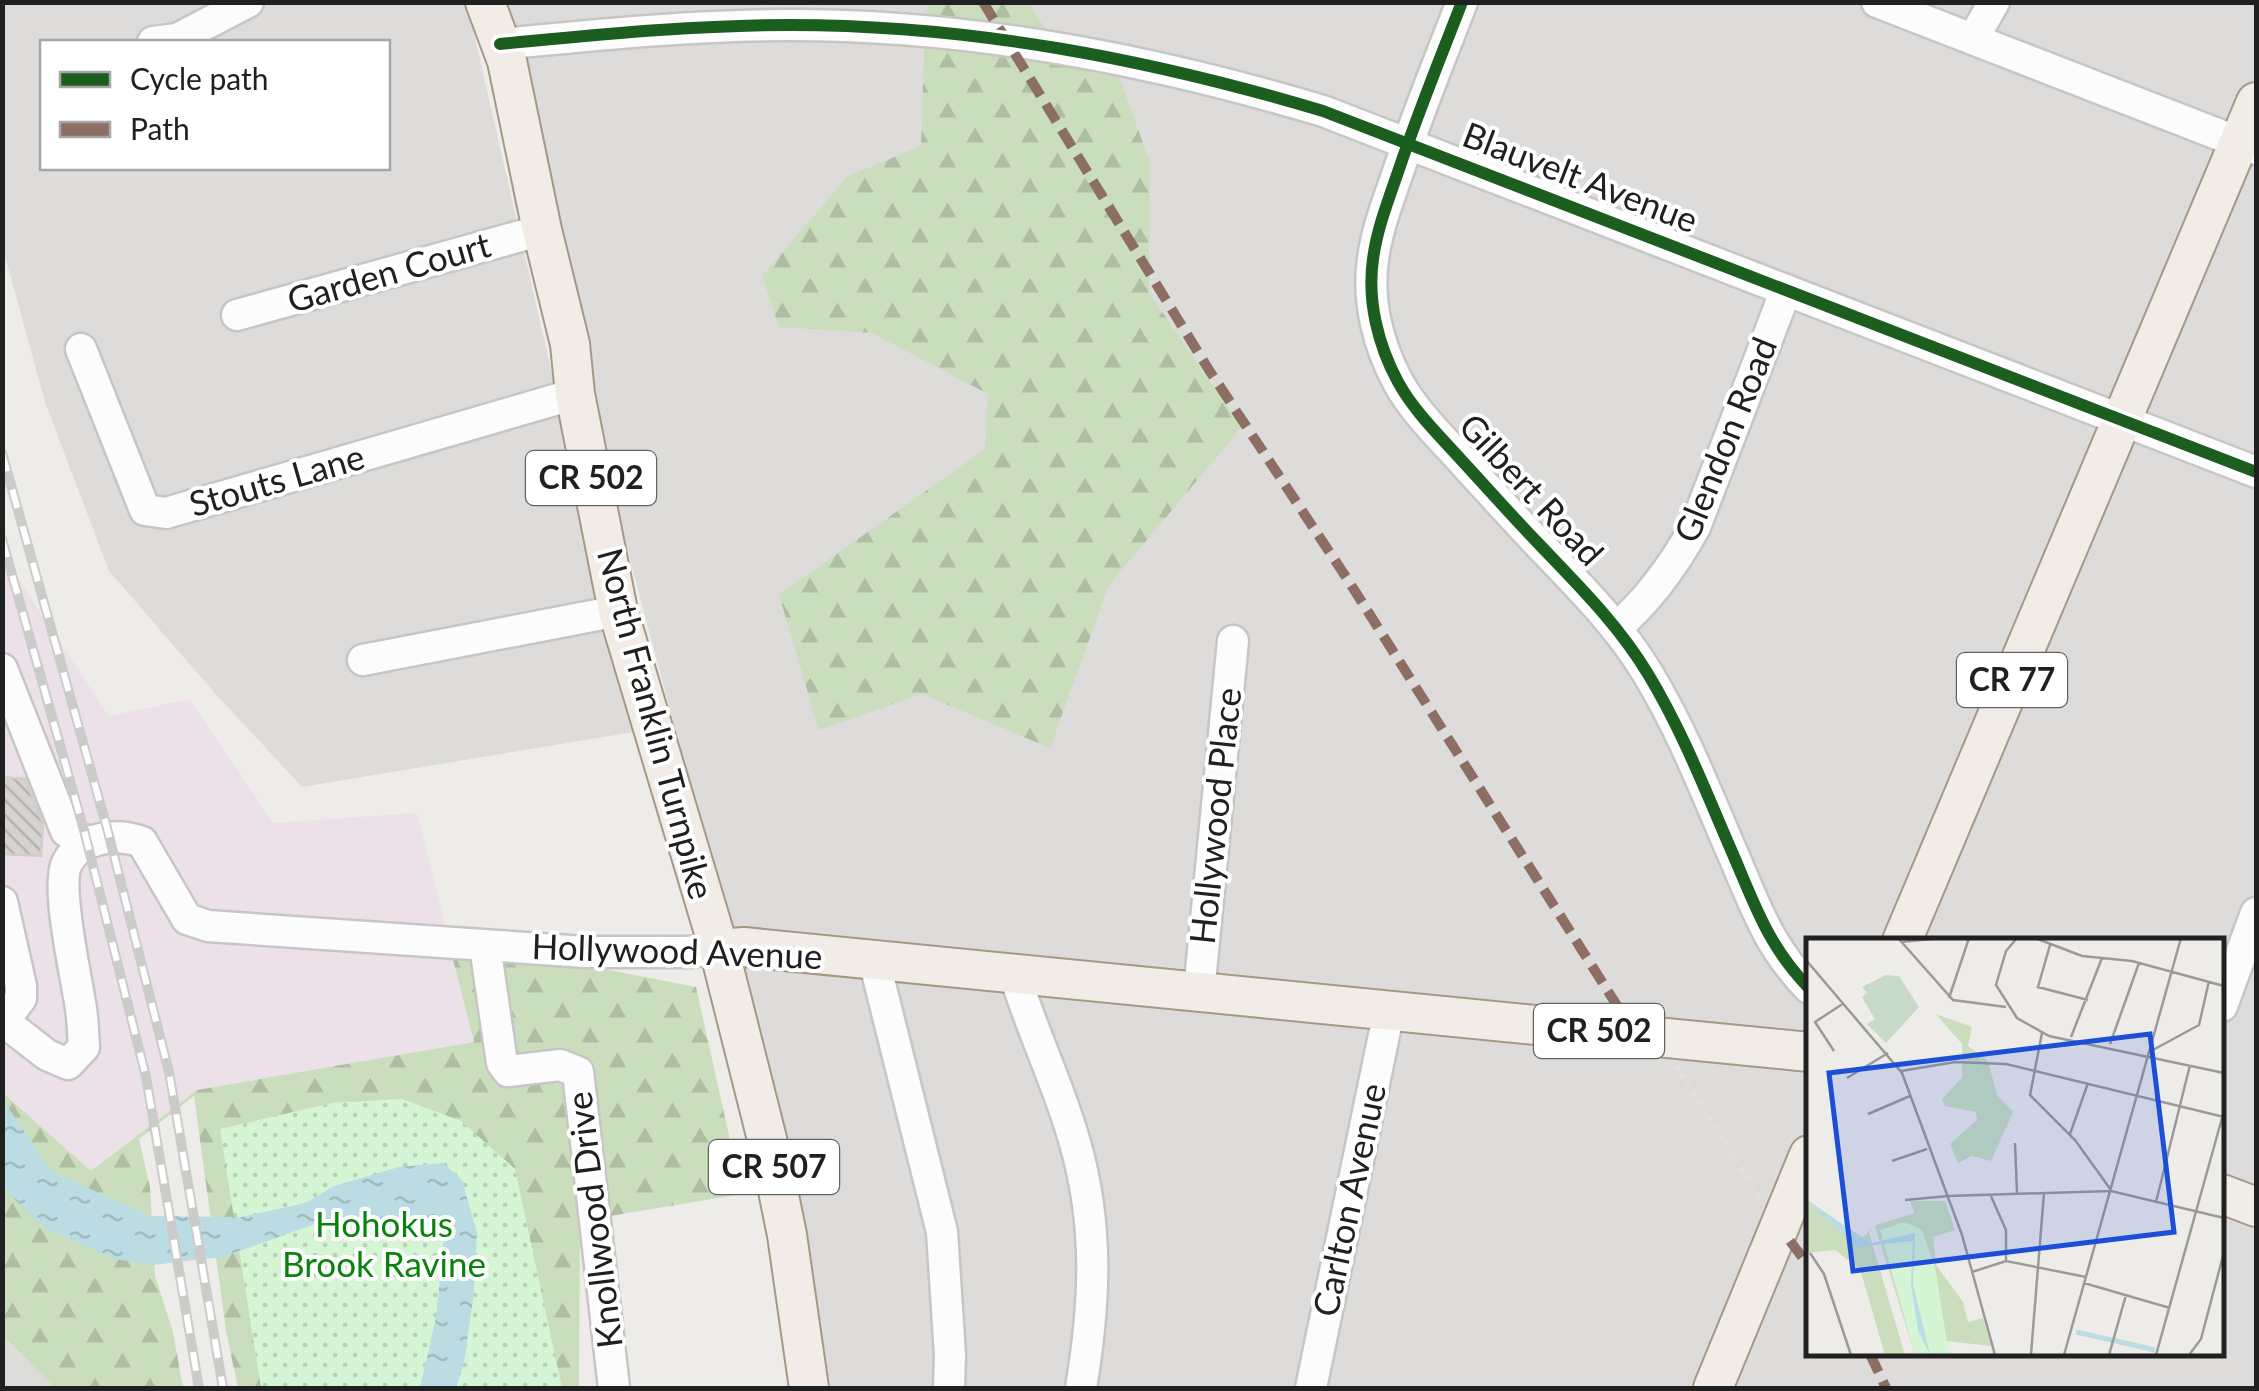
<svg xmlns="http://www.w3.org/2000/svg" width="2259" height="1391" viewBox="0 0 2259 1391" font-family="Lato,sans-serif">
<style>
.residential{fill:#dddcda;fill-rule:evenodd}
.industrial{fill:#ece1e8}
.forest{fill:url(#forest-firs)}
.park{fill:url(#park-dots)}
.water{fill:url(#water-ripples)}
.building{fill:url(#building-back-hatch);stroke:#d1ceca;stroke-width:2.5}
.lines{fill:none;stroke-linecap:round;stroke-linejoin:round}
.minor-casing{stroke:#c7c6c5;stroke-width:35}
.major-casing{stroke:#a59985;stroke-width:42}
.path{stroke:#ecdbd9;stroke-width:4;stroke-dasharray:5 5;stroke-linecap:butt}
.minor{stroke:#fcfcfc;stroke-width:30}
.major{stroke:#f1ece6;stroke-width:38}
.rail-casing{stroke:#cbcbca;stroke-width:10}
.rail{stroke:#fff;stroke-width:6;stroke-dasharray:19;stroke-linecap:butt}
.quiet{stroke:#8d6e63;stroke-width:10;stroke-dasharray:20 10;stroke-linecap:butt}
.cycleway-casing{stroke:#fff;stroke-width:19}
.cycleway{stroke:#1b5e20;stroke-width:12}
.labels{text-anchor:middle;stroke-width:8;stroke-linejoin:round;paint-order:stroke}
.shield{fill:#fff;stroke:#636363;stroke-width:2.5}
.shield-label{font-size:32px;font-weight:bold;fill:#202020}
.street-label{font-size:35px;fill:#202020;stroke:#fff}
.park-label{font-size:35px;fill:#08840d;stroke:#fff}
.inset-river{fill:none;stroke:#bbdce3;stroke-width:5}
.inset-road{fill:none;stroke:#9c9a99;stroke-width:2.5}
.view{fill:#1d4ed8;fill-opacity:0.15;stroke:#1d4ed8;stroke-width:5}
.inset-edge{fill:none;stroke:#202020;stroke-width:5}
</style>
<defs>
<pattern id="forest-firs" width="22" height="20" patternUnits="userSpaceOnUse" patternTransform="scale(2.5)"><rect width="22" height="20" fill="#cadebe"/><path d="M5 1l3.5 6h-7zM16 11l3.5 6h-7z" fill="#adbea3"/></pattern>
<pattern id="park-dots" width="8" height="8" patternUnits="userSpaceOnUse" patternTransform="scale(2.5)"><rect width="8" height="8" fill="#d6f5d5"/><path d="M2 2h.1M6 6h.1" fill="none" stroke="#b7d2b7" stroke-width="1.8" stroke-linecap="round"/></pattern>
<pattern id="water-ripples" width="26" height="14" patternUnits="userSpaceOnUse" patternTransform="scale(2.5)"><rect width="26" height="14" fill="#bbdce3"/><path d="M2 4q2-2 4 0t4 0M15 11q2-2 4 0t4 0" fill="none" stroke="#a0bcc2"/></pattern>
<pattern id="building-back-hatch" width="6" height="6" patternUnits="userSpaceOnUse" patternTransform="scale(2.5)"><rect width="6" height="6" fill="#d5d2d0"/><path d="M-1 5l2 2M0 0l6 6M5-1l2 2" fill="none" stroke="#b7b4b2"/></pattern>
</defs>
<rect width="100%" height="100%" fill="#eeece9"/>
<g class="residential">
<path d="M2,3H467L634,732L302,787L213,691L109,571L45,402L3,249ZM42,42H388V168H42Z"/>
<path d="M498,3H2256V1388H825L801,1203L610,484ZM1809,941H2222V1354H1809Z"/>
<path d="M2,1337L50,1383L52,1388H3Z"/>
</g>
<path class="industrial" d="M2,554L109,716L190,699L273,823L417,813L474,1042L197,1090L91,1172L3,1092Z"/>
<g class="forest">
<path d="M929,3H1029L1048,33L1111,53L1150,163L1149,293L1242,427L1109,585L1050,748L922,694L819,730L779,595L985,449L988,394L872,333L779,327L762,276L848,176L921,146L925,22Z"/>
<path d="M452,955L569,962L696,987L742,1194L580,1221L579,1388H238L226,1331L194,1096L139,1139L150,1187L155,1276L173,1332L183,1388H52L50,1383L3,1337L2,1092L91,1171L197,1090L474,1042Z"/>
</g>
<path class="park" d="M402,1099L461,1121L515,1169L562,1388H261L220,1129L332,1103Z"/>
<path class="water" d="M3,1100L51,1171L150,1216L241,1217L306,1203L334,1186L399,1167L443,1163L462,1180L477,1233L474,1292L464,1363L456,1388H420L436,1317L444,1239L430,1228L372,1220L315,1224L222,1257L153,1265L115,1259L42,1227L3,1187Z"/>
<path class="building" d="M2,777L25,779L43,824L41,856L2,854Z"/>
<g class="lines">
<g class="minor-casing">
<g id="minor">
<path d="M1462,2C1440,59 1417,115 1398,172C1388,201 1377,229 1373,259C1367,301 1378,345 1398,382C1415,413 1442,438 1465,464C1489,490 1512,516 1537,542C1577,584 1618,624 1648,674C1682,730 1706,792 1732,852C1755,905 1768,946 1809,988"/>
<path d="M1877,2L2256,149"/>
<path d="M1973,39L1994,2"/>
<path d="M153,42L177,39L248,2"/>
<path d="M500,44C597,35 693,25 790,25C972,25 1149,59 1323,111L2256,472"/>
<path d="M237,315L542,230"/>
<path d="M81,349L145,510L166,513L575,394"/>
<path d="M1616,628C1650,599 1674,565 1695,527L1786,290"/>
<path d="M363,660L618,611"/>
<path d="M2,669L66,831L87,842"/>
<path d="M2,902L21,986V998L4,1021"/>
<path d="M485,946L502,1063L508,1071L560,1065L578,1072L614,1388"/>
<path d="M874,960L942,1232L950,1355L949,1388"/>
<path d="M1015,975C1032,1032 1059,1085 1075,1143C1099,1226 1095,1304 1081,1388"/>
<path d="M1199,992L1233,641"/>
<path d="M2222,1006L2256,913"/>
<path d="M2,1020L47,1055L68,1064L84,1047C83,1035 83,1021 81,1009C77,979 55,887 67,863C81,836 118,833 142,842L187,919L208,926L585,952H688L719,949"/>
<path d="M1311,1388L1389,1011"/>
</g>
</g>
<g class="major-casing">
<g id="major">
<path d="M485,2L507,61L542,230L570,344L575,394L618,611L719,949L770,1151L787,1235L809,1388"/>
<path d="M1902,941L2256,102"/>
<path d="M719,949L744,947L1809,1052"/>
<path d="M2222,1194L2256,1207"/>
<path d="M1713,1388L1809,1155"/>
</g>
</g>
<path class="path" d="M1676,1066L1759,1197"/>
<use href="#minor" class="minor"/>
<use href="#major" class="major"/>
<g class="rail-casing">
<g id="rail">
<path d="M2,453L107,828L169,1072L223,1388"/>
<path d="M2,539L85,834L146,1077L199,1388"/>
</g>
</g>
<use href="#rail" class="rail"/>
<g class="quiet">
<path d="M983,2L1209,370L1346,577L1623,1015"/>
<path d="M1790,1241L1809,1266"/>
<path d="M1870,1354L1886,1388"/>
</g>
<g class="cycleway-casing">
<g id="cycleway">
<path d="M1462,2C1440,59 1417,115 1398,172C1388,201 1377,229 1373,259C1367,301 1378,345 1398,382C1415,413 1442,438 1465,464C1489,490 1512,516 1537,542C1577,584 1618,624 1648,674C1682,730 1706,792 1732,852C1755,905 1768,946 1809,988"/>
<path d="M500,44C597,35 693,25 790,25C972,25 1149,59 1323,111L2256,472"/>
</g>
</g>
<use href="#cycleway" class="cycleway"/>
</g>
<g class="labels">
<g class="shield">
<rect x="526" y="451" width="130" height="54" rx="8"/>
<rect x="1957" y="653" width="110" height="54" rx="8"/>
<rect x="1534" y="1004" width="130" height="54" rx="8"/>
<rect x="709" y="1140" width="130" height="54" rx="8"/>
</g>
<g class="shield-label">
<text x="591" y="489">CR 502</text>
<text x="2012" y="691">CR 77</text>
<text x="1599" y="1042">CR 502</text>
<text x="774" y="1178">CR 507</text>
</g>
<g class="street-label">
<text transform="translate(1580 178) rotate(21)" y="12">Blauvelt Avenue</text>
<text transform="translate(389 273) rotate(-16)" y="12">Garden Court</text>
<text transform="translate(1726 440) rotate(-68)" y="12">Glendon Road</text>
<text transform="translate(277 481) rotate(-16)" y="12">Stouts Lane</text>
<text transform="translate(1531 490) rotate(47)" y="12">Gilbert Road</text>
<text transform="translate(655 724) rotate(75)" y="12">North Franklin Turnpike</text>
<text transform="translate(1216 816) rotate(-84)" y="12">Hollywood Place</text>
<text transform="translate(677 952) rotate(2)" y="12">Hollywood Avenue</text>
<text transform="translate(1350 1200) rotate(-78)" y="12">Carlton Avenue</text>
<text transform="translate(595 1220) rotate(-97)" y="12">Knollwood Drive</text>
</g>
<g class="park-label">
<text x="384" y="1237">Hohokus<tspan x="384" dy="40">Brook Ravine</tspan></text>
</g>
</g>
<g transform="translate(1806 938)">
<rect width="418" height="418" fill="#eeece9"/>
<path d="M130,76L166,89L162,108L182,123L191,157L207,174L185,223L166,218L152,225L144,206L171,182L170,174L139,168L136,161L156,140V106ZM0,261L56,300L70,287L108,275L104,263H139L149,292L127,299L130,327L157,364L162,384L177,380L185,408L140,403L143,417H109L69,288L63,295L99,417H79L54,331L29,312L0,315Z" fill="#cadebe"/>
<path d="M80,37L93,38L113,69L80,105L61,86L69,81L56,59L61,55L56,49Z" fill="#c6dac7"/>
<path d="M99,284L116,292L129,329L143,417H109L74,292Z" fill="#d6f5d5"/>
<path d="M0,262L65,305L109,295L107,346L124,417L112,392L105,347L107,303L50,309Z" fill="#bbdce3"/>
<path class="inset-river" d="M270,394L349,412"/>
<path class="inset-road" d="M92,0L147,62L200,69M211,0L200,13L190,47L211,80L243,98L418,135M229,0L276,18L326,23L418,48M95,4L136,0M244,7L232,49L282,62M0,22L96,135L156,297L189,417M143,60L163,0M236,95L224,157L269,202L305,252M265,99L296,20M304,106L333,25M28,113L9,84L38,65M345,113L393,87L403,43M95,133L149,124L200,126L418,179M41,140L82,115M62,176L104,158M264,196L282,145M209,205L211,255M86,223L121,211M184,256L200,292V323M142,258L305,253L418,280M99,262L142,258M350,264L384,127M4,315L18,336L45,417M166,334L200,323L280,339M278,345L364,370M225,416L238,255M258,417L375,0M303,417L320,357M350,417L418,173M383,417L395,401L418,314"/>
<path class="view" d="M344,96L368,294L47,333L23,135Z"/>
<rect width="418" height="418" class="inset-edge"/>
</g>
<rect width="2259" height="1391" fill="none" stroke="#202020" stroke-width="10"/>
<rect x="40" y="40" width="350" height="130" fill="#ffffff" stroke="#a6a6a6" stroke-width="2.5"/>
<rect x="60" y="72" width="50" height="15" fill="#1b5e20" stroke="#a6a6a6" stroke-width="2.5"/>
<text x="130" y="90" font-size="30" fill="#202020">Cycle path</text>
<rect x="60" y="122" width="50" height="15" fill="#8d6e63" stroke="#a6a6a6" stroke-width="2.5"/>
<text x="130" y="140" font-size="30" fill="#202020">Path</text>
</svg>
